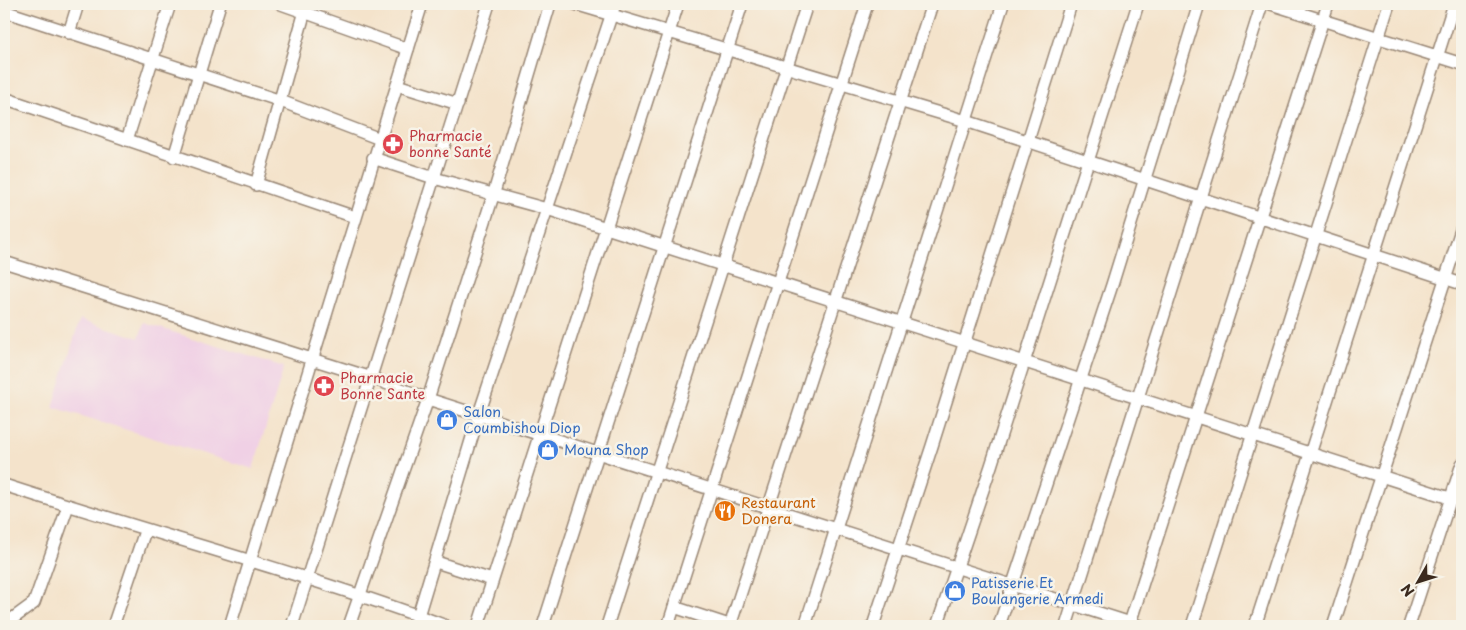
<svg xmlns="http://www.w3.org/2000/svg" width="1466" height="630" viewBox="0 0 1466 630" font-family="'Playpen Sans',sans-serif">
<style>
.built{fill:#f0d0e5}
.lines{fill:none;stroke-linecap:round;stroke-linejoin:round}
.minor-casing{stroke:#988674;stroke-width:14}
.minor{stroke:#fff;stroke-width:11}
.labels{text-anchor:middle;stroke-width:5;stroke-linejoin:round;paint-order:stroke}
.health-label{font-size:14px;fill:#be3a42;stroke:#f7f3e8;text-anchor:start}
.shop-label{font-size:14px;fill:#366cbe;stroke:#f7f3e8;text-anchor:start}
.food-label{font-size:14px;fill:#c56008;stroke:#f7f3e8;text-anchor:start}
</style>
<rect width="100%" height="100%" fill="#f7f3e8"/>
<filter id="ink" filterUnits="userSpaceOnUse"><feTurbulence type="fractalNoise" baseFrequency=".02" numOctaves="2"/><feDisplacementMap in="SourceGraphic" scale="10" xChannelSelector="R" yChannelSelector="G"/><feConvolveMatrix kernelMatrix="1 2 1 2 8 2 1 2 1" color-interpolation-filters="sRGB"/></filter>
<filter id="wash" filterUnits="userSpaceOnUse"><feTurbulence type="fractalNoise" baseFrequency=".0096" numOctaves="4" result="noise"/><feDisplacementMap in="SourceGraphic" scale="20" xChannelSelector="R" yChannelSelector="G"/><feGaussianBlur stdDeviation="1.12" result="paint"/><feColorMatrix in="noise" values="0 0 0 0 0 0 0 0 0 0 0 0 0 0 0 0 0 1.4 0 .05"/><feComposite in="paint" operator="in"/></filter>
<g filter="url(#wash)">
<rect width="100%" height="100%" fill="#f4e3cb"/>
<path class="built" d="M80,319L139,338L144,323L284,367L253,469L53,407Z"/>
</g>
<g filter="url(#ink)">
<g class="lines">
<g class="minor-casing">
<g id="minor">
<path d="M281,4L408,49"/>
<path d="M575,4L966,121L1462,284"/>
<path d="M1271,4L1462,64"/>
<path d="M4,11L278,100L380,139"/>
<path d="M69,33L78,4"/>
<path d="M397,85L458,104"/>
<path d="M4,98L355,217"/>
<path d="M127,140L170,4"/>
<path d="M174,157L220,4"/>
<path d="M373,158L434,178L547,209L1462,502"/>
<path d="M256,185L307,4"/>
<path d="M4,262L372,378L428,399L1140,626"/>
<path d="M4,485C151,533 301,572 446,626"/>
<path d="M436,562L492,580"/>
<path d="M674,607L732,626"/>
<path d="M4,625L34,603L68,506"/>
<path d="M113,626L145,531"/>
<path d="M230,626L422,4"/>
<path d="M292,626L489,4"/>
<path d="M349,626L428,399L493,196L550,4"/>
<path d="M415,626L479,414L615,4"/>
<path d="M478,626L678,4"/>
<path d="M543,626L742,4"/>
<path d="M607,626L807,4"/>
<path d="M668,626L867,4"/>
<path d="M730,626L932,4"/>
<path d="M805,626L1003,4"/>
<path d="M873,626L932,446L1071,4"/>
<path d="M937,626L991,466L1138,4"/>
<path d="M999,626L1112,285L1199,4"/>
<path d="M1066,626L1262,4"/>
<path d="M1129,626L1328,4"/>
<path d="M1192,626L1389,4"/>
<path d="M1255,626L1454,4"/>
<path d="M1333,626L1462,227"/>
<path d="M1409,626L1462,464"/>
</g>
</g>
<use href="#minor" class="minor"/>
</g>
</g>
<defs>
<g id="pharmacy-disc" transform="scale(1.125)"><circle r="9.5" fill="#e0444e" stroke="#f7f3e8"/><path d="M-2-6h4v4h4v4h-4v4h-4v-4h-4v-4h4Z" fill="#fff"/></g>
<g id="shop-disc" transform="scale(1.125)"><circle r="9.5" fill="#3f7fe0" stroke="#f7f3e8"/><path d="M-5-2.5h2.3a2.7 3.5 0 0 1 5.4 0H5L5.5 6h-11ZM-1.5-2.5h3a1.5 2.3 0 0 0-3 0Z" fill="#fff"/></g>
<g id="restaurant-disc" transform="scale(1.125)"><circle r="9.5" fill="#e8710a" stroke="#f7f3e8"/><path d="M-5-6h1v4h1v-4h1v4h1v-4h1v5L-1.5 .5V6h-2V.5L-5-1ZM5-6V6H3V1.5H1.5Q1.5-4 5-6Z" fill="#fff"/></g>
</defs>
<g fill-rule="evenodd">
<use href="#pharmacy-disc" x="393" y="144"/>
<use href="#pharmacy-disc" x="324" y="386"/>
<use href="#shop-disc" x="447" y="420"/>
<use href="#shop-disc" x="548" y="450"/>
<use href="#restaurant-disc" x="725" y="511"/>
<use href="#shop-disc" x="955" y="591"/>
</g>
<g class="labels">
<g class="health-label">
<text x="409" y="141">Pharmacie<tspan x="409" dy="16">bonne Santé</tspan></text>
<text x="340" y="383">Pharmacie<tspan x="340" dy="16">Bonne Sante</tspan></text>
</g>
<g class="shop-label">
<text x="463" y="417">Salon<tspan x="463" dy="16">Coumbishou Diop</tspan></text>
<text x="564" y="455">Mouna Shop</text>
<text x="971" y="588">Patisserie Et<tspan x="971" dy="16">Boulangerie Armedi</tspan></text>
</g>
<g class="food-label">
<text x="741" y="508">Restaurant<tspan x="741" dy="16">Donera</tspan></text>
</g>
</g>
<rect width="1466" height="630" fill="none" stroke="#f7f3e8" stroke-width="20"/>
<g transform="translate(1418 582) rotate(231)" stroke="#f7f3e8" stroke-width="4" paint-order="stroke">
<path d="M0-4L9 19L0 12L-9 19Z" fill="#3b2a1e"/>
<text y="-8" font-size="14" font-weight="bold" text-anchor="middle" fill="#3b2a1e">N</text>
</g>
</svg>
